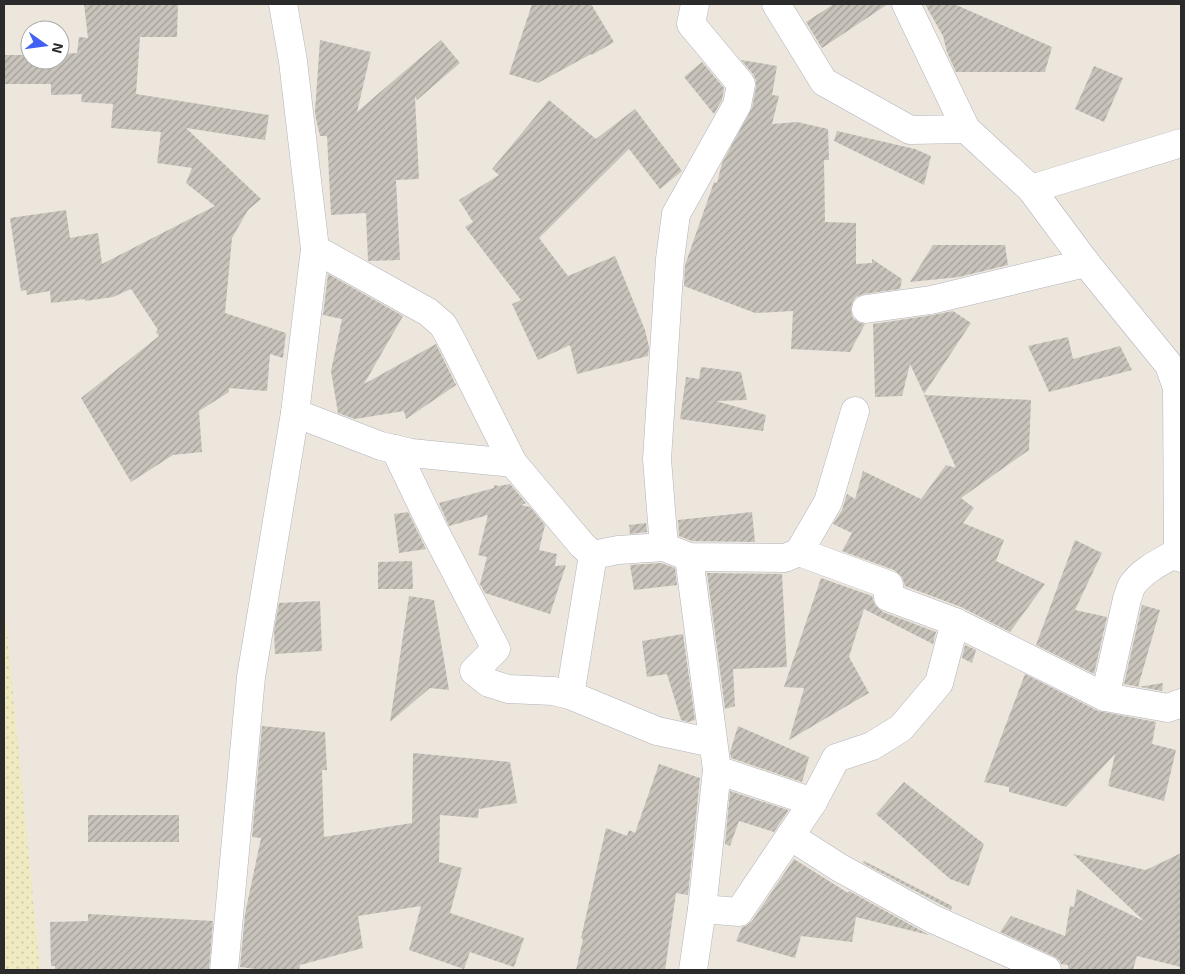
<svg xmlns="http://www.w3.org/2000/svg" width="1185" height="974" viewBox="0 0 1185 974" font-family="'Exo 2',sans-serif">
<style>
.sand{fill:url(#sand-dots)}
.building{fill:url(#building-hatch)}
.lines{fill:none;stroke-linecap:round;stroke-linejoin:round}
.minor-casing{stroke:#b1b3be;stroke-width:29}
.minor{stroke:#fff;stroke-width:28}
</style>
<defs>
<pattern id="sand-dots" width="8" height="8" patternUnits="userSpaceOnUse" patternTransform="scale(1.25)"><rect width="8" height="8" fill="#f0eac1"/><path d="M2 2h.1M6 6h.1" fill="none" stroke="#cec9a6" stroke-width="1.8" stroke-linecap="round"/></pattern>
<pattern id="building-hatch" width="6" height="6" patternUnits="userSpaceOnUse" patternTransform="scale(1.25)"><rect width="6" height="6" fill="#c8c4bc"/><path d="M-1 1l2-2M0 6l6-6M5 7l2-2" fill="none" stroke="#a39f99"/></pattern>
</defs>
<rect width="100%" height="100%" fill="#ece6dd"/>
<path class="sand" d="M4,602L40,970H4Z"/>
<g class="building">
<path d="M84,4H178L177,37H140L136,94L269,115L265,140L186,128L261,199L248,210L232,238L225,313L286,333L283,358L270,354L267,391L229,388V392L199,411L202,452L173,455L131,482L81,398L159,336L156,332L158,330L131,289L113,297L85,301V299L51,303L50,291L27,295L26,290L21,291L10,218L66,210L70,238L98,233L102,264L215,206L216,207L186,183L192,168L157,163L161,132L111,128L113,104L81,102L82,94L51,95V84H4V55H30V60H60V54L77,53L79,37L88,38Z"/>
<path d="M532,4H591L614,42L592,55L591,54L538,83L509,74Z"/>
<path d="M834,4H888L822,48L806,22Z"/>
<path d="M925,4H954L1052,47L1045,72H956L947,52L943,36Z"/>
<path d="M320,40L371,52L357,112L441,40L460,63L417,100L415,97L419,179L396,180L400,260L368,261L366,213L331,215L327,136H320L316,119L315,111Z"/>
<path d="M741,60L777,66L772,95L779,96L772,124L797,122L828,129L829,160H824L825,222L856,223V264L872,263V259L902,279L900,289L863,294L856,297L852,303L851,311L853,318L860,323L865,324L850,352L791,349L793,311L755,313L684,286L685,265L714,182L717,183L722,163L752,108L756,87V80L753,74Z"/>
<path d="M702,62L724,88L722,100L714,114L684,77Z"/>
<path d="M1094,66L1123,78L1104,122L1075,109Z"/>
<path d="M549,100L596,139L635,109L682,171L660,189L629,149L539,238L568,276L615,256L645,330L649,347L648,356L577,374L570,345L538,360L512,304L521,300L465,227L473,222L459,200L499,175L492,169Z"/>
<path d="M837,131L915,149L931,156L924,185L834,141Z"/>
<path d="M933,245H1005L1008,265L959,277L910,282Z"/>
<path d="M328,274L403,316L364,384L436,344L456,385L406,419L404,411L355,419L338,413L331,371L342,319L323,315Z"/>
<path d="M953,311L971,323L924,394L910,364L902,396L875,397L873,324L933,315Z"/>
<path d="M1068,337L1073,359L1120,346L1132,370L1049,392L1028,346Z"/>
<path d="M701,367L741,372L747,400L716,401L766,415L763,431L680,419L686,377L699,379Z"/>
<path d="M924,395L1031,400L1029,450L961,498L974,508L963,523L1004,540L996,561L1045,584L1010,632L961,607L905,586L902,577L894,570L842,551L852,533L833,524L842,510L847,494L855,499L863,471L921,499L946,465L956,468Z"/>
<path d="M510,484L526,503L521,505L530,507L545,525L539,550L557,554L555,566L566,565L550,614L485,593L480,584L487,557L478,555L488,515L449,526L439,503L494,488V485L499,486Z"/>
<path d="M408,512L426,549L399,553L394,514Z"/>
<path d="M752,512L755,542L692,541L679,536L678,520Z"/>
<path d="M646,523L647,532L630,534L629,525Z"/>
<path d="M1075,540L1102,553L1075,610L1107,617L1094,674L1036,645Z"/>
<path d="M412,561L413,589H378V562Z"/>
<path d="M661,563L675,568L677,585L634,590L630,565Z"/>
<path d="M707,573L782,574L787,667L733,669L735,706L725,709Z"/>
<path d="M821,578L872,596L875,605L883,612L936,632L933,644L864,609L849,657L869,693L789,740L804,688L784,687Z"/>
<path d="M409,596L434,600L449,690L430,688L390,722Z"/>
<path d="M320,601L322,651L275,654L274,631L279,603Z"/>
<path d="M1142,605L1160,610L1138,687L1163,683L1162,691L1124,684Z"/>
<path d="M683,634L695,720L688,722L681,720L667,674L647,677L642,641Z"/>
<path d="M965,645L976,650L972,663L962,658Z"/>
<path d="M1025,674L1098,711L1156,722L1152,744L1176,750L1164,801L1108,786L1115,754L1066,807L1009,792V787L984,782Z"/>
<path d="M262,726L325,732L327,770H322L324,837L412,823L413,753L510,762L517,803L479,809L478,818L440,815L439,862L462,868L450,913L524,938L514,967L470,952L464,969L409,950L421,906L358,916L363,948L300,965L299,970H263L240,967L245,914L261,838L252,837Z"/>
<path d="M738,726L809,757L802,782L731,758L730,752Z"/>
<path d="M659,764L700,778L688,895L676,893L665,970H576L583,939L581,938L606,828L627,836L629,830L635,833Z"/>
<path d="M904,782L984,844L969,886L950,879L876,814Z"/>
<path d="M730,791L788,810V811L774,832L739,821L730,846L725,844Z"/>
<rect x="88" y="815" width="91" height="27"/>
<path d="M1181,853V967L1137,956L1133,970H1068V965L1061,964L1059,960L1053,956L1000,932L1011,916L1065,936L1070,906L1074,907L1077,889L1144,921L1073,854L1146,870Z"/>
<path d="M794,859L848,893L849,891L929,935L856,917L852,942L801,936L795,958L736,941L742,927L746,926L752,921Z"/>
<path d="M864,861L952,906L951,910L863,863Z"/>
<path d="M88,914L213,921L209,970H55V966H51L50,922L88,921Z"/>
</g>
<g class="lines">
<g class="minor-casing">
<g id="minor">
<path d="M776,4L824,82L910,130L966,129"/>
<path d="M906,4L966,129L1031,189L1086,263L1169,365L1177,388L1178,552L1181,558"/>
<path d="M1031,189L1181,143"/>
<path d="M315,249L428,312L443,325L453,343L513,463L582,545L593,555"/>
<path d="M866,309L931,300L1086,263"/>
<path d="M295,413L381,446L411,453L513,463"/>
<path d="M395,449L434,530L496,649L474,671L489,683L508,689L553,691L570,695L657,731L713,743"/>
<path d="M664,547L657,459L670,259L676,214L737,105L741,84L691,24L695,4"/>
<path d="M799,552L889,585L888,597L955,622L1105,697L1168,708L1181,703"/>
<path d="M593,555L618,550L664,547L689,557L785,558L799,552L828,502L855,411"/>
<path d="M689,557L717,770L702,909L693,970"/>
<path d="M570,695L593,555"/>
<path d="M1105,697L1127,599C1129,594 1130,588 1133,584C1144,569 1163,561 1178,552"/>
<path d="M717,770L813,802"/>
<path d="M790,836L840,868L933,919L1047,970"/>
<path d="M702,909L739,912L813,802L836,758L872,746L901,728L939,683L955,622"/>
<path d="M224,970L251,677L295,413L315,249L293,61L283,4"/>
</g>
</g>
<use href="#minor" class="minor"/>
</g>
<rect width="1185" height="974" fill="none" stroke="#2b2b2b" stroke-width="10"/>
<g transform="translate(45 45) rotate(104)"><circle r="24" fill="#ffffff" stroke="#aaaaaa"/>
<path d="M0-4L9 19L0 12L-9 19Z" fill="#4160f5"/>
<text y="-8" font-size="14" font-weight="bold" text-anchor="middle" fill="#2b2b2b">N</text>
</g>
</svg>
